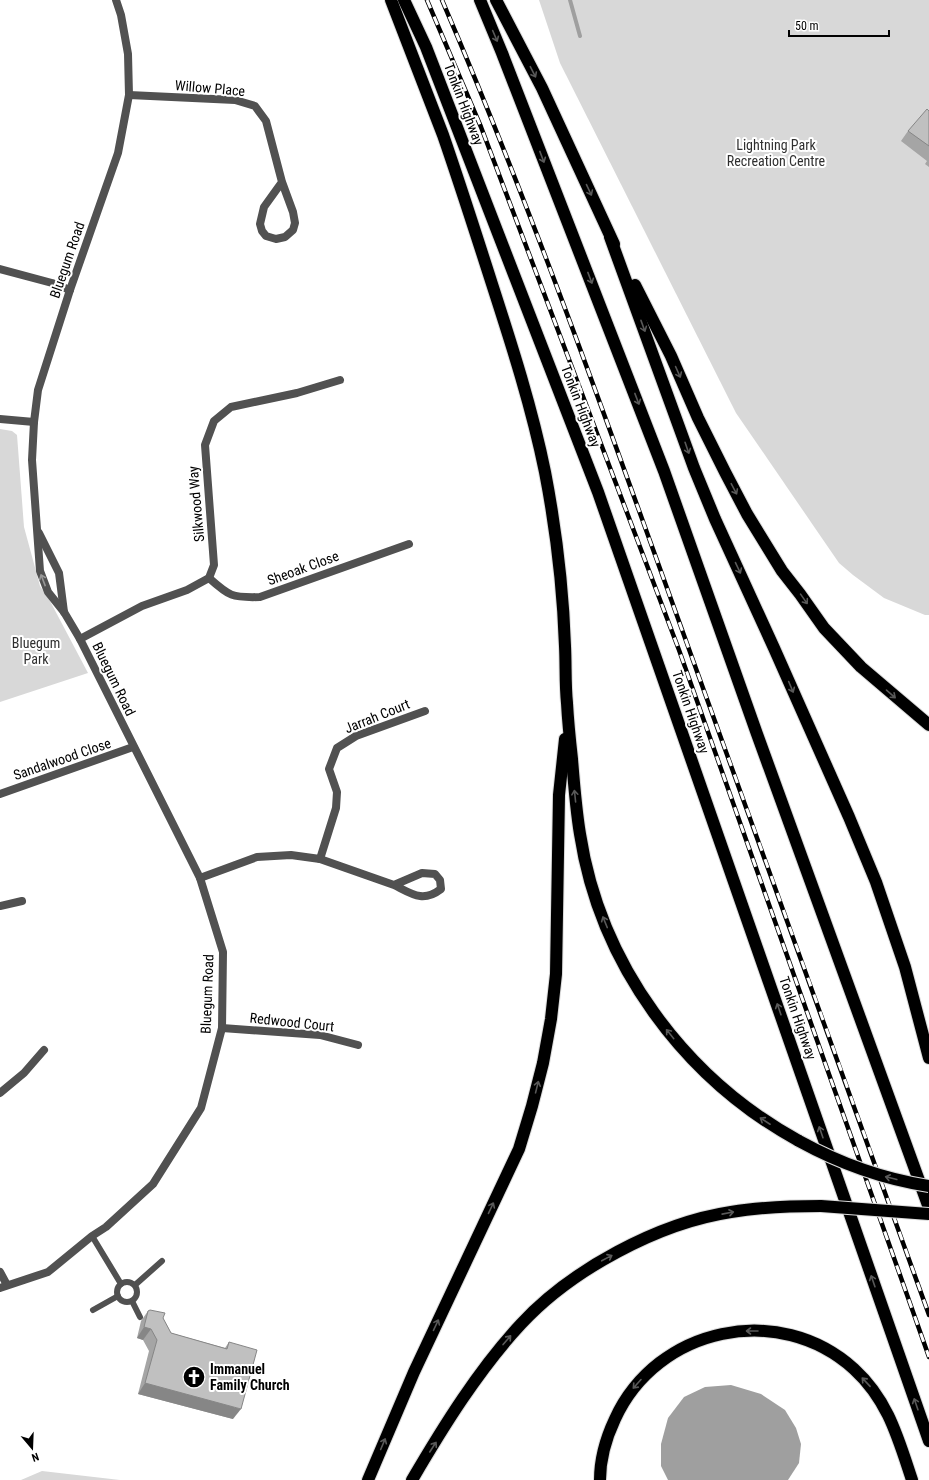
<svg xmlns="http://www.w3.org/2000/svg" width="929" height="1480" viewBox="0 0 929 1480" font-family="'Roboto Condensed',sans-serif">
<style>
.green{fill:#d8d8d8}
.water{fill:#9f9f9f}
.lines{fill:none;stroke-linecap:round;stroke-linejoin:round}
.stream{stroke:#9f9f9f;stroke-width:4}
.motorway-casing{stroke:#dbdbdb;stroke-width:14}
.service{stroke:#515151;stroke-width:6}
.minor{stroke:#515151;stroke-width:8}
.motorway{stroke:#000;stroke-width:12}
.rail-casing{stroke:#000;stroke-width:4.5}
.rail{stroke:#fff;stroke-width:3;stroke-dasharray:9;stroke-linecap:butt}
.motorway-bridge-casing{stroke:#dbdbdb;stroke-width:14;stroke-linecap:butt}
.motorway-bridge{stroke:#000;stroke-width:12}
.wall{fill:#a5a5a5}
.shaded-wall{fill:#868686}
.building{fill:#c0c0c0;stroke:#868686}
.oneway{stroke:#595959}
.oneway2{stroke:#979797}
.labels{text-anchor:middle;stroke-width:4;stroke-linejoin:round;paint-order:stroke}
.street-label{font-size:14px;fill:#000;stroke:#fff}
.park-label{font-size:14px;fill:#2f2f2f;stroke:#fff}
.poi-label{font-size:14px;font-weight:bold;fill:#000;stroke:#fff;text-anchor:start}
</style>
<rect width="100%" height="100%" fill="#fff"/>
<g class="green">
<path d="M539,0H929V615H925L884,598L853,575L839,563L736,413L560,63Z"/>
<path d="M0,429L12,431L17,435L24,527L40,586L50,601L88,673L0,702Z"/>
<path d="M42,1471L120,1480H21Z"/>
</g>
<path class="water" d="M731,1385L761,1394L785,1410L796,1428L801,1444L799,1463L788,1480H668L661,1466V1444L668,1418L684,1397L705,1387Z"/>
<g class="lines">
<path class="stream" d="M570,0L580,36"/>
<g class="motorway-casing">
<g id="motorway">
<path d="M391,0C408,45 426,90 443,135C460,184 476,234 492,284C512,346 532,408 545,472C556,529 563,588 565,646C566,665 565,684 567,703C568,722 570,741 572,759C574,784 576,810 580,834C600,964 684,1078 799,1141"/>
<path d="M404,0L426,47L598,492L929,1441"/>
<path d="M480,0L502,53L664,471L757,734L929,1208"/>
<path d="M496,0L542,88L614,244"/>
<path d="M610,237L694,468L715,519L774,648L849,817L876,882L905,967L929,1058"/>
<path d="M635,285L671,356L698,418L725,472L747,514L782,571L800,594L824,628L861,667L929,725"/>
<path d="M368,1480L414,1372L519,1149L532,1106L543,1063L551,1019L556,974L559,795L565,739"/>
<path d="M412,1480C443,1427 479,1369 521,1324C571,1270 658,1223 731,1212C761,1207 790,1206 821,1206"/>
<path d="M600,1480C600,1459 606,1438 615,1419C657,1327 779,1301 854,1369C888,1400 898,1438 912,1480"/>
</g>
</g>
<g class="service">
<path d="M92,1236L121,1284"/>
<circle cx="127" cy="1292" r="10"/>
<path d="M135,1285L162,1261"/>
<path d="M132,1301L140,1317"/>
<path d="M93,1310L118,1296"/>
</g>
<g class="minor">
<path d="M129,95L235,100L255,106L266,121L282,182L293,212L295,223L293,230L285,237L276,239L266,236L262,231L260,224L264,207L282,182"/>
<path d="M0,269L52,283L70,290"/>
<path d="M0,419L34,422"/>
<path d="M39,533L59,573L64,612"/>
<path d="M209,578C229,596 232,598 260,597L409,544"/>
<path d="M80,639L142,606L187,590L209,578L214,565L205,445L214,421L231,407L297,393L340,380"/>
<path d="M0,794L133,747"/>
<path d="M320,859L336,808L337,792L329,769L337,748L356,736L425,711"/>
<path d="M200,878L257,857L291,855L320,859L394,885L422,873L435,874L440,880L441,889C423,903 412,894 394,885"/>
<path d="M0,906L22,901"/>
<path d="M222,1028L320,1035L358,1045"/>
<path d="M0,1093L24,1073L44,1050"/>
<path d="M0,1272L7,1285"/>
<path d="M0,1288L48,1272L92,1236L106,1227L153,1184L201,1108L222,1028L223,952L200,878L80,639L64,612L48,592L40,571L32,460L34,422L38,390L70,290L118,153L129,95L128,54L121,15L116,0"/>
</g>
<use href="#motorway" class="motorway"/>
<g class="rail-casing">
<g id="rail">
<path d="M427,0L481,127L679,650L929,1357"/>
<path d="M442,0C534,214 611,433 690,652C770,873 850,1094 929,1315"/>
</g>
</g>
<use href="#rail" class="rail"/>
<g class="motorway-bridge-casing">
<g id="motorway-bridge">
<path d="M799,1141C839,1163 883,1179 929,1186"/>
<path d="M821,1206L929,1214"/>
</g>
</g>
<use href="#motorway-bridge" class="motorway-bridge"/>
</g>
<g class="wall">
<path d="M929,111V167L925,164L927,161L901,141L908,131Z"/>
<path d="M148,1311L163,1318L171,1333L225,1348L229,1342L233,1419L138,1394L149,1351L143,1340L137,1338L141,1321Z"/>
</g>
<g class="shaded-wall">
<path d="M144,1327L151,1329L143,1340L137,1338Z"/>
<path d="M145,1383L241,1409L233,1419L138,1394Z"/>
</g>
<g class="building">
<path d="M927,109L929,111V146L908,131Z"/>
<path d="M150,1310L165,1313L163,1318L171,1333L227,1349L229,1342L257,1350L241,1409L145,1383L157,1340L151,1329L144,1327L148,1311Z"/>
</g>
<defs><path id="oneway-shaft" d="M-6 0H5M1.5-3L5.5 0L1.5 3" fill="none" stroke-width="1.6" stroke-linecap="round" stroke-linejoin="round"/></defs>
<g class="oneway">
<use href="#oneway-shaft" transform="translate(495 36) rotate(67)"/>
<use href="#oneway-shaft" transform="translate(533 72) rotate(63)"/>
<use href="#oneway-shaft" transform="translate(542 157) rotate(69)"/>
<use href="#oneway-shaft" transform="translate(589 190) rotate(65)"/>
<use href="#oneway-shaft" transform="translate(590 278) rotate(69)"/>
<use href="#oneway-shaft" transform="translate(643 326) rotate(70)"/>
<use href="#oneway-shaft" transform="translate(678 372) rotate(66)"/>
<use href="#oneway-shaft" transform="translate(637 399) rotate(69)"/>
<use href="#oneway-shaft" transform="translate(687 448) rotate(71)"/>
<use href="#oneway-shaft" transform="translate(734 489) rotate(62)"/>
<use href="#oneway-shaft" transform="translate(738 568) rotate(65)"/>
<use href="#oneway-shaft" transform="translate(804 599) rotate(55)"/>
<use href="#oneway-shaft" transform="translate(791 687) rotate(67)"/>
<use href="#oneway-shaft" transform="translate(891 694) rotate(41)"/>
<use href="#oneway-shaft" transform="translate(575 796) rotate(-96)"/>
<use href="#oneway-shaft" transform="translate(605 922) rotate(-112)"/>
<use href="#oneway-shaft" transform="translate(779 1009) rotate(-109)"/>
<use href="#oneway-shaft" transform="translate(670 1034) rotate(-129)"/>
<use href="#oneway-shaft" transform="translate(537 1087) rotate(-76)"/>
<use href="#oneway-shaft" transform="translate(765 1121) rotate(-147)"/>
<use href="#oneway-shaft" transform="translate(821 1132) rotate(-109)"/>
<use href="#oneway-shaft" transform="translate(891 1178) rotate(-166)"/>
<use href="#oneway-shaft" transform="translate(491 1208) rotate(-65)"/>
<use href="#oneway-shaft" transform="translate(728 1213) rotate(-11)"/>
<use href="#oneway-shaft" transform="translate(607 1258) rotate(-28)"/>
<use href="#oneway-shaft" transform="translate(873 1281) rotate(-109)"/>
<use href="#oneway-shaft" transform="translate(436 1325) rotate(-65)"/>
<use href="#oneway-shaft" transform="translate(752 1331) rotate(180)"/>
<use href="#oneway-shaft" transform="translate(507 1340) rotate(-49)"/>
<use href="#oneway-shaft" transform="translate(866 1382) rotate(-133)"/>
<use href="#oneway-shaft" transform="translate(637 1384) rotate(132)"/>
<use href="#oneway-shaft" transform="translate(916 1404) rotate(-109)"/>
<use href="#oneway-shaft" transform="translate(383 1444) rotate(-67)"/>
<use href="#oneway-shaft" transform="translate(433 1447) rotate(-57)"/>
</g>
<use class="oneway2" href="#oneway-shaft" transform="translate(43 580) rotate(-111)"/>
<defs>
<g id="church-disc" transform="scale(1.15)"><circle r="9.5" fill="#000" stroke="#fff"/><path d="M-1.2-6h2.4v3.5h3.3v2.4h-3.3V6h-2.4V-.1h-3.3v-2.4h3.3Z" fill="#fff"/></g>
</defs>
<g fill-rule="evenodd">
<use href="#church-disc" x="194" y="1377"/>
</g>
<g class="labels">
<g class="street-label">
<text transform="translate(210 88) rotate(5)" y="5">Willow Place</text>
<text transform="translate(464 104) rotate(69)" y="5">Tonkin Highway</text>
<text transform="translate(67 260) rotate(-71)" y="5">Bluegum Road</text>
<text transform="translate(581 406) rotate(69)" y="5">Tonkin Highway</text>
<text transform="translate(196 504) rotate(-95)" y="5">Silkwood Way</text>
<text transform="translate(303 568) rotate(-20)" y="5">Sheoak Close</text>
<text transform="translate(114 679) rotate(64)" y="5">Bluegum Road</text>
<text transform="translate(691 712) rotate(71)" y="5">Tonkin Highway</text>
<text transform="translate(377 716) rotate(-22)" y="5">Jarrah Court</text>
<text transform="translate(62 759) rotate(-19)" y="5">Sandalwood Close</text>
<text transform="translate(207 994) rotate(-88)" y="5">Bluegum Road</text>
<text transform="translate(798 1018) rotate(71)" y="5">Tonkin Highway</text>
<text transform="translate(292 1022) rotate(6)" y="5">Redwood Court</text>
</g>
<g class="park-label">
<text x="776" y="150">Lightning Park<tspan x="776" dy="16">Recreation Centre</tspan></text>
<text x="36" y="648">Bluegum<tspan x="36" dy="16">Park</tspan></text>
</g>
<g class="poi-label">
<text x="210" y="1374">Immanuel<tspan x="210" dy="16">Family Church</tspan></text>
</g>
</g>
<g transform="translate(32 1448) rotate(161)" stroke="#ffffff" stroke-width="3" paint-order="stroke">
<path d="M0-3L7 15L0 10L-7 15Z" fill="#000000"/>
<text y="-6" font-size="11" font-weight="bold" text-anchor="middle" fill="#000000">N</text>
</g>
<path d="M789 30v6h100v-6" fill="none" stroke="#000000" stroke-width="2"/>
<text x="795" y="30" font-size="12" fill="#000000" stroke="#ffffff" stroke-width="3" paint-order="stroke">50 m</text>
</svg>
